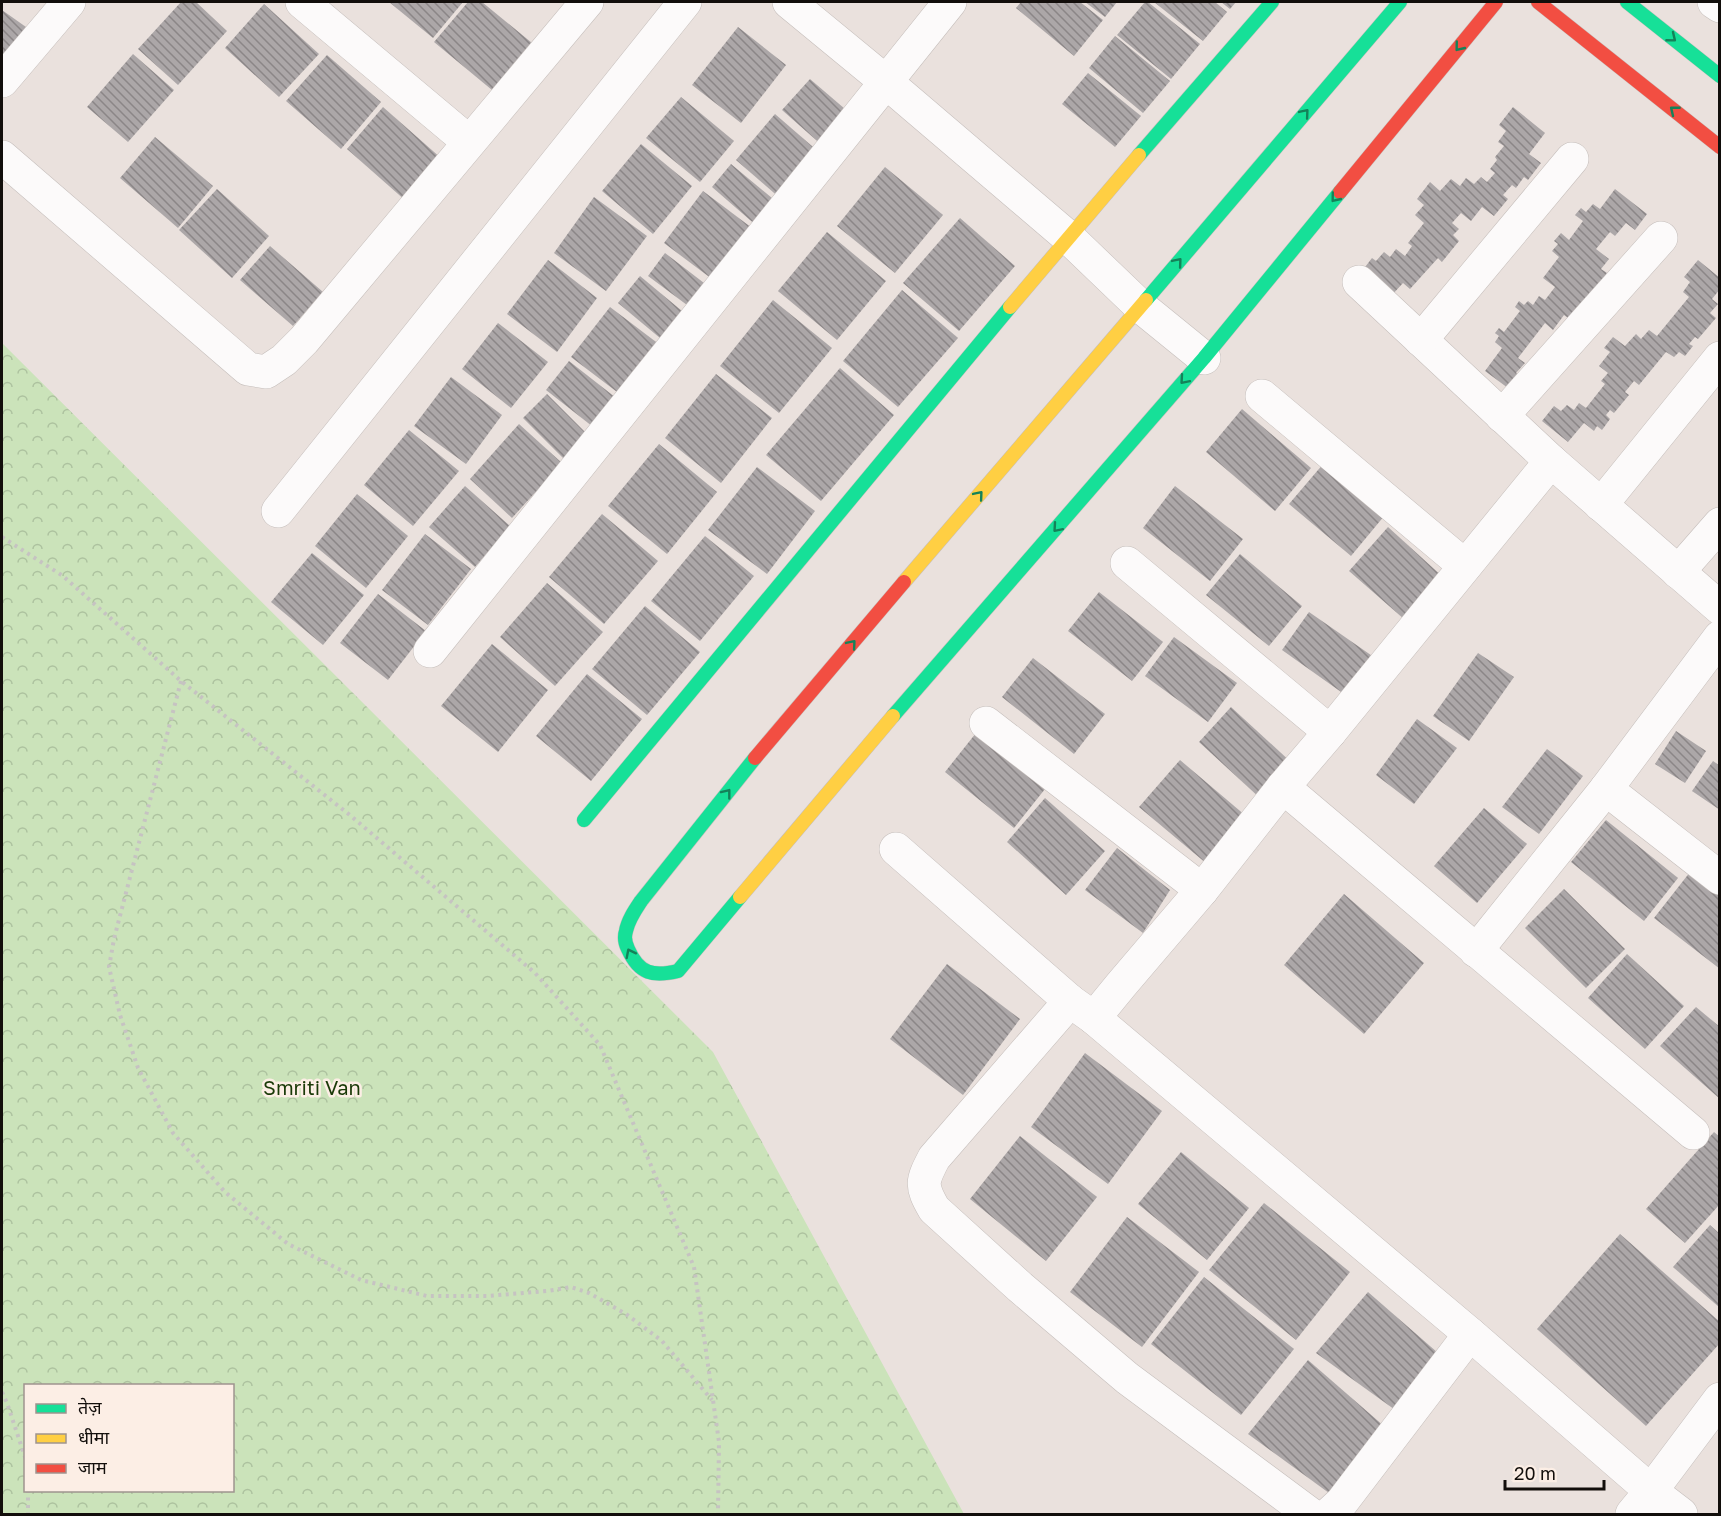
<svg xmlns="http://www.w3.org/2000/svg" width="1721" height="1516" viewBox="0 0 1721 1516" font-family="'Golos Text','Noto Sans Devanagari',sans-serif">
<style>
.park{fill:url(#park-crowns);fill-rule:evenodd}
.building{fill:url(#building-back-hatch)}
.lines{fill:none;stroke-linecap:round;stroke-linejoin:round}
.street-casing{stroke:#c5bebb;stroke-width:34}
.fast-casing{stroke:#c5bebb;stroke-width:15}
.slow-casing{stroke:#c5bebb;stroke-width:15}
.jam-casing{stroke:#c5bebb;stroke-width:15}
.path{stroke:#c6c3c2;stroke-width:4;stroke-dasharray:3 4.5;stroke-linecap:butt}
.street{stroke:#fcfafa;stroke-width:33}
.fast{stroke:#16e098;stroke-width:14}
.slow{stroke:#ffcf43;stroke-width:14}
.jam{stroke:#f24e42;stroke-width:14}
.oneway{stroke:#148259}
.labels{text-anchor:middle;stroke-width:5;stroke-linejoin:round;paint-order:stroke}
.park-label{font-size:20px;fill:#1a3a08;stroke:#fceee5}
</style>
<defs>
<pattern id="park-crowns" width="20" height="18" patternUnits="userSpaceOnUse" patternTransform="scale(1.5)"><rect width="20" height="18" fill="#cbe3ba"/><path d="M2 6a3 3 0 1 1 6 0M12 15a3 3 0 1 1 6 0" fill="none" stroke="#adc29f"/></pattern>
<pattern id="building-back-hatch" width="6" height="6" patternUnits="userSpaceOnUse" patternTransform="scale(1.5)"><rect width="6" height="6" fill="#aca7a8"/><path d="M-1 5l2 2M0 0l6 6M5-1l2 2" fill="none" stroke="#8b8687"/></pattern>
</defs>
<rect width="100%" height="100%" fill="#eae1dd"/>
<path class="park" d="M2,343L713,1052L964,1514H2ZM26,1386H232V1490H26Z"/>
<g class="building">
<path d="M181,2H196L227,31L178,85L138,49Z"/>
<path d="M389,2H463L433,38Z"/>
<path d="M468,2H482L532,43L492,90L434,42Z"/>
<path d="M1021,2H1080L1103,20L1074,56L1016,8Z"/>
<path d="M1085,2H1117L1105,17Z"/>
<path d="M1145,2H1148L1200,44L1171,79L1117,35Z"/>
<path d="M1154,2H1215L1227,12L1203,41Z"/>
<path d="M1221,2H1236L1230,9Z"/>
<path d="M264,4L319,54L279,97L225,48Z"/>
<path d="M2,10L33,32L2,77Z"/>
<path d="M738,27L786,65L741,123L692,85Z"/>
<path d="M1115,36L1170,81L1143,113L1089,68Z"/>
<path d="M133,54L174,90L128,142L87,107Z"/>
<path d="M327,55L381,102L341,149L286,101Z"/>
<path d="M1088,73L1141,116L1115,147L1062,104Z"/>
<path d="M810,79L852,115L824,147L782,110Z"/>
<path d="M681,97L734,141L700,182L646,138Z"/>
<path d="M383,107L442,159L406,201L347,149Z"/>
<path d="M1513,107L1545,133L1529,154L1541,163L1528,180L1524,177L1516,188L1512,185L1503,195L1508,199L1494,216L1482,207L1471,221L1461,213L1452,223L1459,229L1453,235L1459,241L1442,262L1438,258L1410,289L1403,283L1392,295L1362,271L1372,258L1376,261L1384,252L1390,257L1396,249L1405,256L1412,246L1408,243L1424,223L1415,215L1424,205L1417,199L1430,182L1440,191L1451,179L1460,186L1466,178L1474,184L1481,177L1487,182L1495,173L1490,169L1497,160L1495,157L1504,146L1498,142L1506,131L1499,125Z"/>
<path d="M775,114L820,153L781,199L736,160Z"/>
<path d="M155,137L213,186L178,228L120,178Z"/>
<path d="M641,144L692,186L653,234L602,191Z"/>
<path d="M731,164L778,203L758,227L712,187Z"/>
<path d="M885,167L943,215L895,273L837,226Z"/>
<path d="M217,189L269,236L232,278L179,230Z"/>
<path d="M1615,189L1647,214L1635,230L1626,223L1615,236L1610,232L1596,249L1609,259L1601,269L1607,273L1572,321L1564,315L1553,330L1545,323L1518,358L1525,363L1516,373L1522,378L1512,391L1485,371L1502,348L1495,342L1499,336L1495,333L1499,328L1504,332L1520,311L1515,307L1519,301L1524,305L1528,301L1533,305L1539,296L1545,300L1555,287L1543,278L1559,257L1552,251L1558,244L1554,241L1561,233L1569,240L1583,221L1575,215L1581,208L1586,212L1593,204L1600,209Z"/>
<path d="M703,191L756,231L716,282L664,243Z"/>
<path d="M594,197L647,236L606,291L554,253Z"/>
<path d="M960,218L1015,266L959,331L903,283Z"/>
<path d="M827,232L886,281L837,340L778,291Z"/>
<path d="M270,246L323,292L293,326L240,280Z"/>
<path d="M665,253L704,283L687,305L648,276Z"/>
<path d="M548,260L597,298L557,352L507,314Z"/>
<path d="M1698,260L1720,278V289L1712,299L1718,304L1710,313L1716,318L1698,339L1695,337L1689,344L1693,346L1685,356L1679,352L1674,357L1666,352L1639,385L1634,381L1625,392L1629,395L1614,413L1610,410L1606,415L1610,419L1602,430L1597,426L1594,431L1584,423L1568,442L1542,421L1554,406L1561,411L1567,405L1574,410L1579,403L1586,408L1605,384L1601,381L1608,373L1599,366L1610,352L1604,348L1613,337L1625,346L1636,334L1641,339L1649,330L1657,336L1689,297L1683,292L1690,282L1684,277Z"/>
<path d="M640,276L688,316L666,343L618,303Z"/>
<path d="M902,290L958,338L898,407L843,361Z"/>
<path d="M773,300L832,348L779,413L720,366Z"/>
<path d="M610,307L660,345L621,395L571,357Z"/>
<path d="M498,323L548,362L511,408L462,369Z"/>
<path d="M569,361L620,401L597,430L546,390Z"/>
<path d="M840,368L894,415L821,501L766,455Z"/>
<path d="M716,374L772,418L721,483L665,438Z"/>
<path d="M451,377L502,415L466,464L414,426Z"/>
<path d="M547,394L591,438L567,462L523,418Z"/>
<path d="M1242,409L1311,468L1275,511L1206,452Z"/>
<path d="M519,424L562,463L512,518L470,479Z"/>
<path d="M409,430L459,471L413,526L364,485Z"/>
<path d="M659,444L717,492L667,554L608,506Z"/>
<path d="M1324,463L1385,515L1351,556L1289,504Z"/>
<path d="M757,467L815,511L767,574L708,530Z"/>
<path d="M465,486L510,526L475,567L429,527Z"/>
<path d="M1175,486L1243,539L1210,581L1143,528Z"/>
<path d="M357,494L408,536L366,588L315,546Z"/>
<path d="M602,514L658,561L604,624L549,577Z"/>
<path d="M1388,527L1444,578L1412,626L1349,571Z"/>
<path d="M425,534L471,569L428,625L382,590Z"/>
<path d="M705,536L754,576L700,641L651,601Z"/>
<path d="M312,553L364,595L323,645L271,602Z"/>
<path d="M1240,554L1302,606L1269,646L1206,595Z"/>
<path d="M547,583L603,632L555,686L500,637Z"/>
<path d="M1099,592L1163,642L1132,681L1068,631Z"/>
<path d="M378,594L426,631L388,680L340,643Z"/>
<path d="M645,606L700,652L647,715L592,669Z"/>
<path d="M1309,612L1378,660L1351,699L1282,650Z"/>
<path d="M1174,637L1237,683L1208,722L1145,676Z"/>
<path d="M492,644L548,690L498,752L441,706Z"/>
<path d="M1478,653L1514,677L1469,741L1433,716Z"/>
<path d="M1033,658L1105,714L1074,754L1002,697Z"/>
<path d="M587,674L642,719L591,781L536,736Z"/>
<path d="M1231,707L1293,764L1261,799L1199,742Z"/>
<path d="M1417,719L1457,748L1414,804L1376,775Z"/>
<path d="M1676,731L1706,751L1685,783L1655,764Z"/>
<path d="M976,733L1045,789L1014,828L945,772Z"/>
<path d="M1547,749L1583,776L1539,834L1502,807Z"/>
<path d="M1180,760L1253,822L1213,869L1139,807Z"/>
<path d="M1713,761L1720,766V810L1692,791Z"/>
<path d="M1045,798L1105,851L1066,895L1007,842Z"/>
<path d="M1484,808L1527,844L1477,903L1434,866Z"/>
<path d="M1606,820L1678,878L1644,921L1571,862Z"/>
<path d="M1117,848L1170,890L1143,933L1085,890Z"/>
<path d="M1694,867L1720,887V969L1654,918Z"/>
<path d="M1564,889L1625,949L1586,988L1525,928Z"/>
<path d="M1344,894L1424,963L1364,1034L1284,965Z"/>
<path d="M1627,954L1684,1006L1645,1049L1588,998Z"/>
<path d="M947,964L1020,1019L963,1095L890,1039Z"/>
<path d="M1696,1007L1720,1027V1099L1660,1046Z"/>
<path d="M1085,1053L1162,1111L1108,1184L1031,1127Z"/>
<path d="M1714,1132L1720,1137V1204L1685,1243L1646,1209Z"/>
<path d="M1020,1136L1097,1197L1046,1261L970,1199Z"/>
<path d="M1181,1152L1249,1208L1207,1260L1138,1204Z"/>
<path d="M1264,1203L1350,1272L1296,1340L1209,1270Z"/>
<path d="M1127,1217L1199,1272L1142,1347L1070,1292Z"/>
<path d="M1710,1225L1720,1234V1308L1673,1267Z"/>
<path d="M1620,1234L1720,1322V1343L1646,1426L1537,1329Z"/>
<path d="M1204,1277L1294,1349L1241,1415L1151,1344Z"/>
<path d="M1368,1292L1438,1353L1398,1412L1316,1353Z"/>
<path d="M1308,1360L1385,1427L1329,1493L1248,1434Z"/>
</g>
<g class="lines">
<g class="street-casing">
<g id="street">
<path d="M302,2L469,142"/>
<path d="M789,2L885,81L1068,237L1140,306L1204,358"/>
<path d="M1714,2L1720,6"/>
<path d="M2,81L69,2"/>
<path d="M2,157L248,369L266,372L284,360L304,340L587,2"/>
<path d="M1359,282L1551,461L1720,608"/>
<path d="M1421,340L1572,159"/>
<path d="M1262,396L1465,566"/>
<path d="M1502,416L1661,238"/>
<path d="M1601,505L1720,358"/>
<path d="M278,511L685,2"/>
<path d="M1127,563L1330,732"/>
<path d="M1678,572L1720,524"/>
<path d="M430,651L950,2"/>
<path d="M986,723L1202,890"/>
<path d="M1283,787L1693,1133"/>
<path d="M1606,789L1720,878"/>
<path d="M896,849L1070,1001L1094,1018L1470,1334L1651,1491L1681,1514"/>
<path d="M1476,951L1606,789L1720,637"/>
<path d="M1070,1001L934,1158C922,1181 920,1185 934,1209L1020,1287L1127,1378L1310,1514"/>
<path d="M1094,1018L1121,985L1202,890L1283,787L1330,732L1551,461"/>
<path d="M1329,1514L1342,1502L1470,1334"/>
<path d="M1632,1514L1651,1491L1720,1399"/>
</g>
</g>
<g class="fast-casing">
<g id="fast">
<path d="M1627,2L1720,76"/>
<path d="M1139,155L1272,2"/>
<path d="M1146,300L1400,2"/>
<path d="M893,716L1204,358L1340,192"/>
<path d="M584,820L1010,307"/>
<path d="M740,897L678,971C653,977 639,974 628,949C625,943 624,937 626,931C628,920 635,910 641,901L755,758"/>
</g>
</g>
<g class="slow-casing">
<g id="slow">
<path d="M1010,307L1139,155"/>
<path d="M904,582L1146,300"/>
<path d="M740,897L893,716"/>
</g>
</g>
<g class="jam-casing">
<g id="jam">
<path d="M1538,2L1720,147"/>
<path d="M1340,192L1496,2"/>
<path d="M755,758L904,582"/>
</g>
</g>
<g class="path">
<path d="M2,537L63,576L181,681L351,816L535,973L600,1045L694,1267L719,1442L718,1514"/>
<path d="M181,681L114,939L109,967L120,1015L138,1068L173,1133L225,1192L288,1244L361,1280L427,1296H487L547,1291L571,1287L589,1293L626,1314L662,1341L712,1400"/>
<path d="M2,1392L7,1403L26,1460"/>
<path d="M28,1490V1514"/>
</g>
<use href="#street" class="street"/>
<use href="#fast" class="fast"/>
<use href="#slow" class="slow"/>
<use href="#jam" class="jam"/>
</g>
<defs><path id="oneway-chevron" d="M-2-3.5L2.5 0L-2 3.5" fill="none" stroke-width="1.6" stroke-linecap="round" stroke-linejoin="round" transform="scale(1.5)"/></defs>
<g class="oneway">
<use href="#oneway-chevron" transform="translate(1672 38) rotate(39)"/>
<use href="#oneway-chevron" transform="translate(1459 47) rotate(129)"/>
<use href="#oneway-chevron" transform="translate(1674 110) rotate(-141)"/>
<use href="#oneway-chevron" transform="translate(1305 113) rotate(-50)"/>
<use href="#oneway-chevron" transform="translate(1335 198) rotate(129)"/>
<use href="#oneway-chevron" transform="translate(1178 262) rotate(-50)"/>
<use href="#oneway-chevron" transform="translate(1184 380) rotate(131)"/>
<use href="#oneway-chevron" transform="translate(979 495) rotate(-50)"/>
<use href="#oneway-chevron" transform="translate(1057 528) rotate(131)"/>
<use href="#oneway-chevron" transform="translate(852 644) rotate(-50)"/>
<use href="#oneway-chevron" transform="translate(727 793) rotate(-52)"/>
<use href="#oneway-chevron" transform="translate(630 953) rotate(-117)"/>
</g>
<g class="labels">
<g class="park-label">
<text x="312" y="1095">Smriti Van</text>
</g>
</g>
<rect width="1721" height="1516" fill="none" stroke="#120e0b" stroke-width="6"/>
<rect x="24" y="1384" width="210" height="108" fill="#fceee5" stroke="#9e948e" stroke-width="1.5"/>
<rect x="36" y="1404" width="30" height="9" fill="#16e098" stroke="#9e948e" stroke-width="1.5"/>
<text x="78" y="1414" font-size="18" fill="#120e0b">तेज़</text>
<rect x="36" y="1434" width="30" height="9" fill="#ffcf43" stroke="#9e948e" stroke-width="1.5"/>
<text x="78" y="1444" font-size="18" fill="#120e0b">धीमा</text>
<rect x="36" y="1464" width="30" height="9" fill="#f24e42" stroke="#9e948e" stroke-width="1.5"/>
<text x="78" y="1474" font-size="18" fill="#120e0b">जाम</text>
<path d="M1505 1480v9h99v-9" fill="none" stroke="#120e0b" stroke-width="3"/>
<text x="1514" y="1480" font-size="18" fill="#120e0b" stroke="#fceee5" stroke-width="4.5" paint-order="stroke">20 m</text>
</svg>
